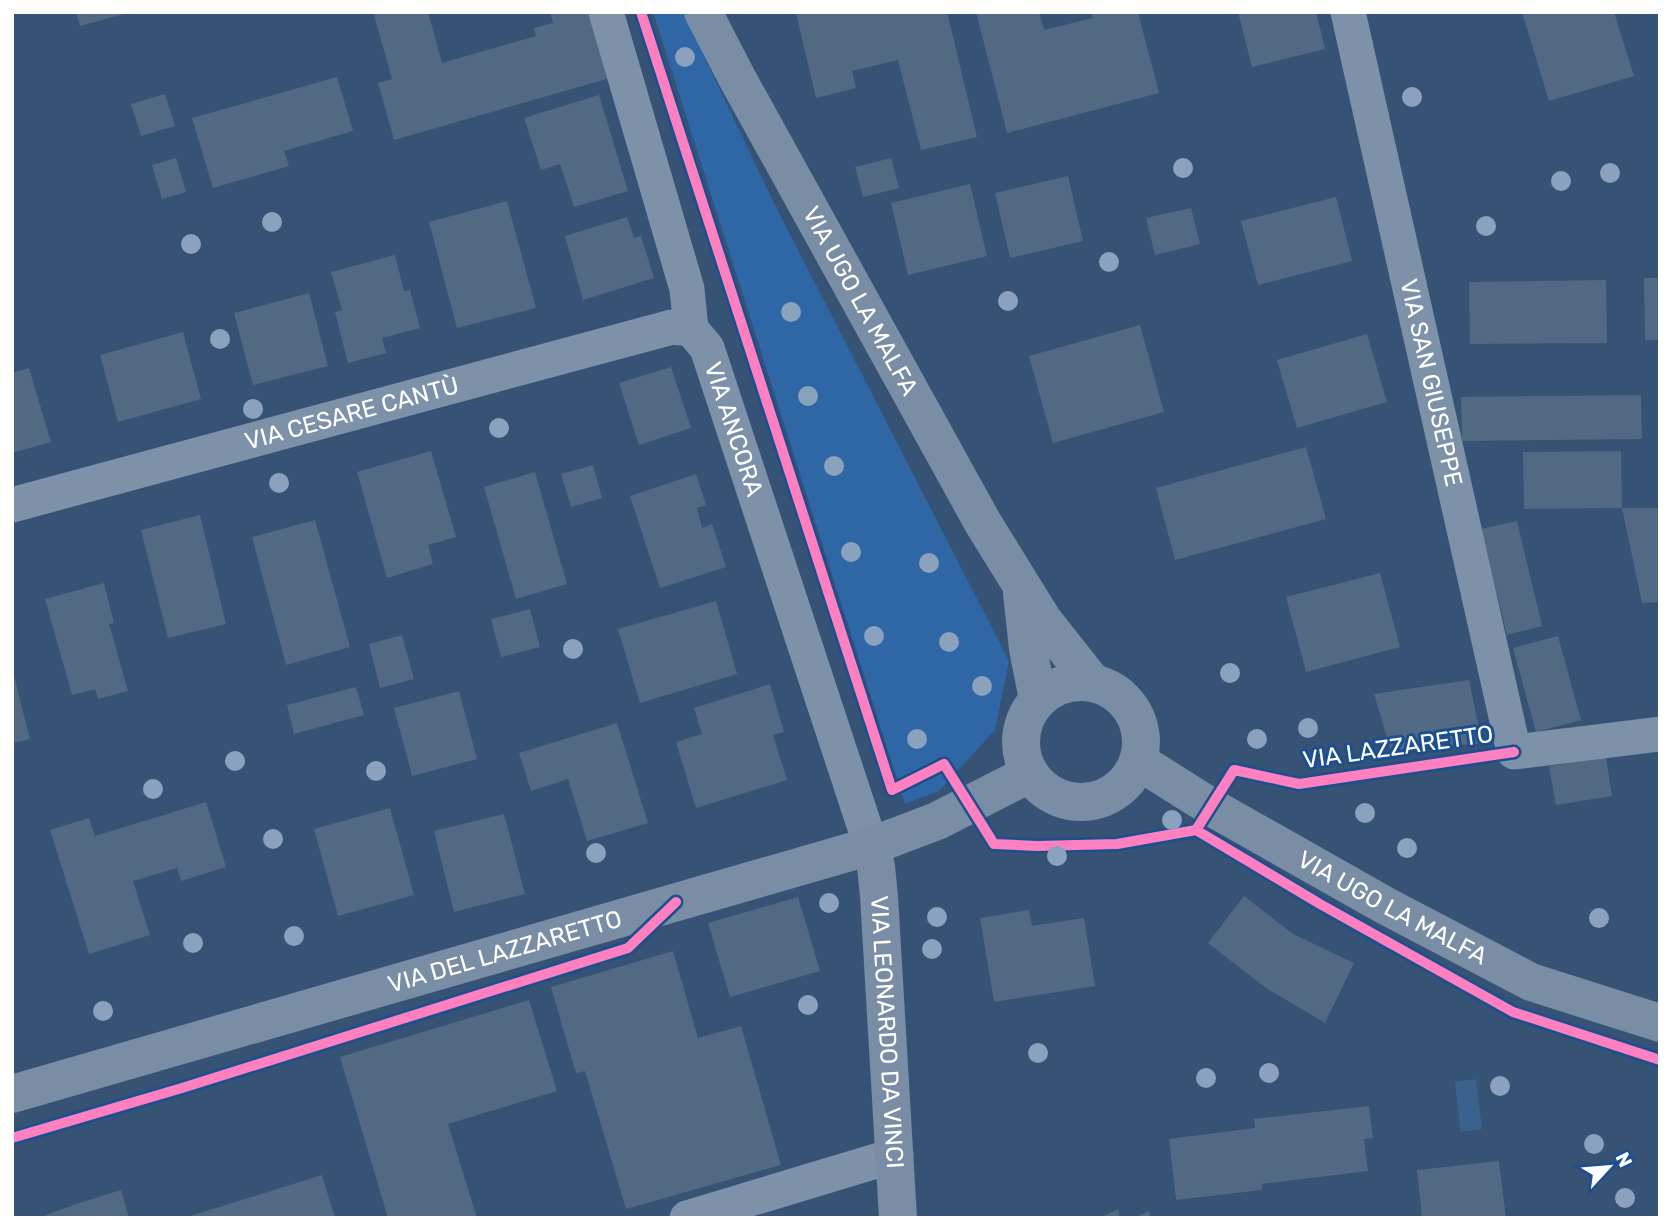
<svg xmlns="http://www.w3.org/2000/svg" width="1672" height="1230" viewBox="0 0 1672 1230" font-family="Rubik,sans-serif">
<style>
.green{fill:#2f66a5}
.water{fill:#3b618d}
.building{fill:#526984}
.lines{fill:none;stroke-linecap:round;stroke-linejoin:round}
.street{stroke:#7d92a8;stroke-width:35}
.secondary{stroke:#798da4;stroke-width:38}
.cycleway-casing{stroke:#1b4f8f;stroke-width:15}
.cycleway{stroke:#ff80c0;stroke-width:10}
.tree{fill:#8aa2be}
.labels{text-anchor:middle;stroke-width:6;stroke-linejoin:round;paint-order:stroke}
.street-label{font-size:24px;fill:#fff;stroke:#1b4f8f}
</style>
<rect width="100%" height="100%" fill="#365274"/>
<path class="green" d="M653,12H683L774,203L1009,661L995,730L939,791L905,804Z"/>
<path class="water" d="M1476,1079L1482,1129L1460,1132L1455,1082Z"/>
<g class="building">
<path d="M76,12H128V13L80,26Z"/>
<path d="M382,12H428L442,63L536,36L534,28L553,23L550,12H591L610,78L394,140L378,83L392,79L374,15Z"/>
<path d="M801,12H947L977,137L921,150L898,60L852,71L856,88L816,98L796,13Z"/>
<path d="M976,12H1039L1044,30L1093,18L1091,12H1138L1159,93L1007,133Z"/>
<path d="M1238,12H1316L1325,49L1252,67Z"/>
<path d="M1522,12H1614L1634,76L1549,101Z"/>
<path d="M337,77L353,131L284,151L289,166L213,188L192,118Z"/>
<path d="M165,94L175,126L141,136L131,104Z"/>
<path d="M599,95L628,191L574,207L560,164L541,170L524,118Z"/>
<path d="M176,158L186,192L162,199L152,165Z"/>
<path d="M891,158L899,188L863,197L855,167Z"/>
<path d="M1068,176L1083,241L1010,258L995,193Z"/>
<path d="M970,184L987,256L908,275L891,203Z"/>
<path d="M1336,197L1352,261L1258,285L1241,221Z"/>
<path d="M507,201L536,308L457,328L429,222Z"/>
<path d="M1191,208L1200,244L1155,255L1146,218Z"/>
<path d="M627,217L634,238L641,236L654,278L583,300L565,236Z"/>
<path d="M395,255L404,291L410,290L420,328L382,338L386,353L348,363L335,312L342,310L331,272Z"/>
<path d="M1644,278H1660V340H1645Z"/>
<path d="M1606,280L1607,343L1470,344L1469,282Z"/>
<path d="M309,293L328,366L253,385L234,313Z"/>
<path d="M1140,325L1164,412L1053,443L1029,356Z"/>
<path d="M183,332L201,399L118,422L100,355Z"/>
<path d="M1367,334L1387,402L1297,428L1277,360Z"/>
<path d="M671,367L691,428L639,445L619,383Z"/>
<path d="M29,368L51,442L12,453V373Z"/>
<path d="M1641,395L1642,439L1462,441L1461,397Z"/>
<path d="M1306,447L1326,519L1175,560L1156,488Z"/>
<path d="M431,451L456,537L428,545L433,564L387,578L357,472Z"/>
<path d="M1621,451L1622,508L1524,509L1523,452Z"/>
<path d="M593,465L602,498L571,507L561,474Z"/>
<path d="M535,472L567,584L516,599L484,487Z"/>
<path d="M696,474L706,505L697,508L702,528L712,524L726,567L660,588L630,496Z"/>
<path d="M1622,508H1660V602L1642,603Z"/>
<path d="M200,515L226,624L168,638L141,530Z"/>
<path d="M315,520L350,647L286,665L252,537Z"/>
<path d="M1517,521L1542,626L1507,635L1481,529Z"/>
<path d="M1380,573L1400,647L1306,672L1286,597Z"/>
<path d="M104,583L114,623L109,624L128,691L98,699L95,689L72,695L45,599Z"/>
<path d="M716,601L737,674L640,703L618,629Z"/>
<path d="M530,609L540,647L501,657L491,619Z"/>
<path d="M402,635L414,679L380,688L369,644Z"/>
<path d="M1558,636L1581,720L1536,732L1513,648Z"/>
<path d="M12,668L30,739L12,743Z"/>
<path d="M1469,680L1482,743L1391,751L1374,694Z"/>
<path d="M770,684L784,732L773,735L787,780L696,808L676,742L702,734L694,708Z"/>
<path d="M356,687L364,715L294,734L287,705Z"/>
<path d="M459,691L477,759L412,776L394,708Z"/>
<path d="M617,723L648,823L587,841L568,779L531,791L519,753Z"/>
<path d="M1606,757L1612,796L1556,805L1549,766Z"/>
<path d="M206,802L226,867L181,881L177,868L133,881L150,935L89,954L50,830L89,818L95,836Z"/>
<path d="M390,808L414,895L338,916L314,829Z"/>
<path d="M504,814L525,894L454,912L434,831Z"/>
<path d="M1244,896L1293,934L1354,963L1325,1023L1266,988L1208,943Z"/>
<path d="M798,897L820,971L730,997L708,923Z"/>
<path d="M1029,910L1032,926L1084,918L1095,986L994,1002L980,918Z"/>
<path d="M673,951L698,1038L741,1026L781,1165L626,1209L585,1071L576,1073L551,987Z"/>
<path d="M529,1000L557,1091L448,1124L477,1218H388L340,1057Z"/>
<path d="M1369,1106L1373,1138L1364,1139L1368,1171L1262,1184V1190L1176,1200L1169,1139L1255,1128L1254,1119Z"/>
<path d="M1499,1161L1506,1218H1422L1417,1170Z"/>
<path d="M322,1175L335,1218H187V1217Z"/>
<path d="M121,1190L129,1218H38L79,1203Z"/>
<path d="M1118,1209L1120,1218H1100Z"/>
<path d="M1149,1211L1151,1218H1134Z"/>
</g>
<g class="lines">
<g class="street">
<path id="s1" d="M606,12L687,289L691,329L707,348L871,846"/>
<path id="s2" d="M1348,12L1514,752L1660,734"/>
<path id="s3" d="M12,505L672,327L691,329"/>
<path d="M687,1218L896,1155"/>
</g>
<g class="secondary">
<path id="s4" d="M703,12L736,76L983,523L1043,620L1092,682"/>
<path d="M1022,593L1028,649L1038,699"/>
<circle cx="1081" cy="742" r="60"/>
<path id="s5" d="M1138,761L1211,807L1386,906L1531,982L1660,1023"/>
<path id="s6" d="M871,846L876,867L879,896L898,1218"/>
<path id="s7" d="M12,1094L871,846L937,821L1029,774"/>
</g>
<g class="cycleway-casing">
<g id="cycleway">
<path d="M641,12L892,790L944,764L994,844L1037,846L1117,844L1196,830L1320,904L1513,1012L1660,1060"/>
<path d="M1196,830L1234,770L1299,784L1514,752"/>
<path d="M12,1138L182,1088L628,948L676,902"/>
</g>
</g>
<use href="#cycleway" class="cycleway"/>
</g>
<g class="tree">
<circle cx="685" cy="57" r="10"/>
<circle cx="1412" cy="97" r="10"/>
<circle cx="1183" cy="168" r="10"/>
<circle cx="1610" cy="173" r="10"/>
<circle cx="1561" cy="181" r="10"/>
<circle cx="272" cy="222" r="10"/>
<circle cx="1486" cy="226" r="10"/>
<circle cx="191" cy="244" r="10"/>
<circle cx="1109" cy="262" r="10"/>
<circle cx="1008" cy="301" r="10"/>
<circle cx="791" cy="312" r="10"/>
<circle cx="220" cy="339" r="10"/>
<circle cx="808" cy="396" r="10"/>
<circle cx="253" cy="409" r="10"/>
<circle cx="499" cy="428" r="10"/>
<circle cx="834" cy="466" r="10"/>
<circle cx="279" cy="483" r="10"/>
<circle cx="851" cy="552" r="10"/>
<circle cx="929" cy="563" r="10"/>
<circle cx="874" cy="636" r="10"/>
<circle cx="949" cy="642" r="10"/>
<circle cx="573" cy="649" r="10"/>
<circle cx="1230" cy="673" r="10"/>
<circle cx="982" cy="686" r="10"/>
<circle cx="1308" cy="728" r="10"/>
<circle cx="917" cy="739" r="10"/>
<circle cx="1257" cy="739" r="10"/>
<circle cx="235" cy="761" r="10"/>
<circle cx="376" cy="771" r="10"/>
<circle cx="153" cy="789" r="10"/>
<circle cx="1365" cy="813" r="10"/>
<circle cx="1172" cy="820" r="10"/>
<circle cx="273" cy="839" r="10"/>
<circle cx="1407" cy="848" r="10"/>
<circle cx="596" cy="853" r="10"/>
<circle cx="1057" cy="856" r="10"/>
<circle cx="829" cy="903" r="10"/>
<circle cx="937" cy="917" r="10"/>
<circle cx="1599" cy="918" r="10"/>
<circle cx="294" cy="936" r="10"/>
<circle cx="193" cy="943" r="10"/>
<circle cx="932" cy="949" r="10"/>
<circle cx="808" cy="1005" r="10"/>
<circle cx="103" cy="1011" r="10"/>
<circle cx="1038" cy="1053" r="10"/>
<circle cx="1269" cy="1073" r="10"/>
<circle cx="1206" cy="1078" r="10"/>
<circle cx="1500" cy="1086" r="10"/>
<circle cx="1594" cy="1144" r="10"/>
<circle cx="1625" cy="1198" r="10"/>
</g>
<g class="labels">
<g class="street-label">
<text dy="8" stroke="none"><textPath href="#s4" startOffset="329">VIA UGO LA MALFA</textPath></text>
<text dy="8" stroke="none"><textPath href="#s2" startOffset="380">VIA SAN GIUSEPPE</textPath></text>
<text dy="8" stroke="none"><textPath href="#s3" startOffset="352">VIA CESARE CANTÙ</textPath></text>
<text dy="8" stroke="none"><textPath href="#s1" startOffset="439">VIA ANCORA</textPath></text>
<text transform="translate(1398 747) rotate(-8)" y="8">VIA LAZZARETTO</text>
<text dy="8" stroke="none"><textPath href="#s5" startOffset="294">VIA UGO LA MALFA</textPath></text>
<text dy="8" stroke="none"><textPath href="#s7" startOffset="513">VIA DEL LAZZARETTO</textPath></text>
<text dy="8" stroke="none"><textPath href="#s6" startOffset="187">VIA LEONARDO DA VINCI</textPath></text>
</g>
</g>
<rect width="1672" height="1230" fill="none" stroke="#ffffff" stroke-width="28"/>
<g transform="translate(1609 1167) rotate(64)" stroke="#1b4f8f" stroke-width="5" paint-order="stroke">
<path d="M0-5L12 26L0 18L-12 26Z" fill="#ffffff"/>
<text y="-10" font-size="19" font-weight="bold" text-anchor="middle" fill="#ffffff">N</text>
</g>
</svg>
